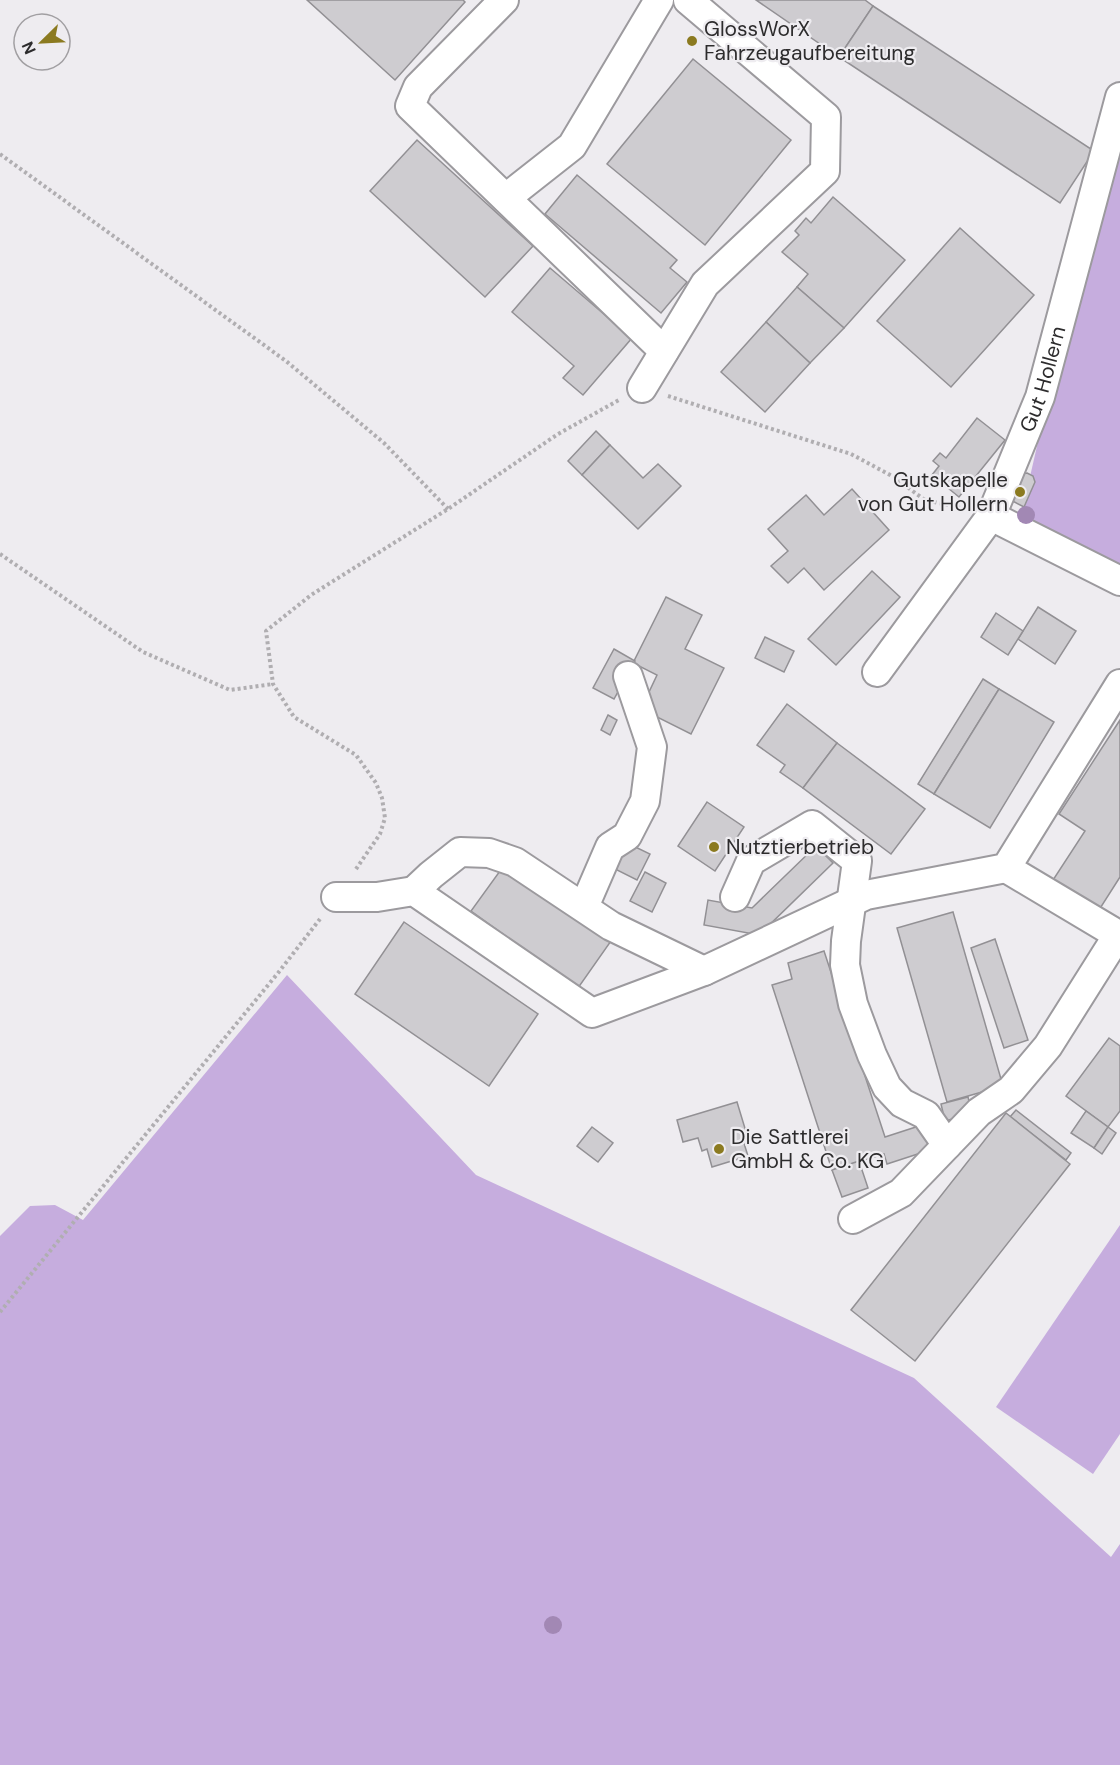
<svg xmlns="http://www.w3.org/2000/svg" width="1120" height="1765" viewBox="0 0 1120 1765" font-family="'DM Sans',sans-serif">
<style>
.green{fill:#c6adde}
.building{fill:#ceccd0;stroke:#929094;stroke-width:1.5}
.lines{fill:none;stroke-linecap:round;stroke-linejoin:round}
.minor-casing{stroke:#9c9a9e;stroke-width:32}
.path{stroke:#b0aeb1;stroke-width:4;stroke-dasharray:3 3;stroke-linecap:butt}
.minor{stroke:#fff;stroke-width:28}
.tree{fill:#a288b4}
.poi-dot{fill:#8b7a20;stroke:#eeecf0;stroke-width:2}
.labels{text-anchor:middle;stroke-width:4.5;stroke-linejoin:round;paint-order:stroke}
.poi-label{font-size:21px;fill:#2d2c2d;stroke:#eeecf0;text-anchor:start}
.street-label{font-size:21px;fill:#2d2c2d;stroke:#eeecf0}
</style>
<rect width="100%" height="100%" fill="#eeecf0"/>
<g class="green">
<path d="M1120,127V572L1021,516L1048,398Z"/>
<path d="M287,975L476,1175L914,1378L1111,1557L1120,1544V1765H0V1236L30,1206L55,1205L83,1220Z"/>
<path d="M1120,1225V1434L1093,1474L996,1407Z"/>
</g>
<g class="building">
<path d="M307,0H463L465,2L395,80Z"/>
<path d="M756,0H865L873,6L839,57Z"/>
<path d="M873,6L1094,151L1060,203L839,57Z"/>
<path d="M693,59L791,140L705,245L607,164Z"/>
<path d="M417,140L533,246L485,297L370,191Z"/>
<path d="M577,175L677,260L670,268L687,282L661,313L545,214Z"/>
<path d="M833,197L905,260L844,328L797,287L808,274L782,252L799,235L795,231L806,218L811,223Z"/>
<path d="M960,228L1034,295L951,387L877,321Z"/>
<path d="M550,268L632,338L583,395L563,378L574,366L512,312Z"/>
<path d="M797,287L844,328L810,363L766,322Z"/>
<path d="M766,322L810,363L765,412L721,372Z"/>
<path d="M977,418L1005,440L959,497L932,475L939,466L933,461L940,453L946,458Z"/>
<path d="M596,431L610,445L582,475L568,461Z"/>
<path d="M610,445L643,478L658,464L681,486L638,529L582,475Z"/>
<path d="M1027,473L1033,476L1035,482L1024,507L1005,497L1020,474Z"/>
<path d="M852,489L889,530L824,590L804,568L788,583L771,566L788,551L768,529L806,495L824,515Z"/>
<path d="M872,571L900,597L836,665L808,639Z"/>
<path d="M666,597L702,615L685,649L724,668L691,734L641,709L657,675L633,663Z"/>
<path d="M1038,607L1076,631L1055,664L1018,639Z"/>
<path d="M996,613L1023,631L1008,655L981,637Z"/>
<path d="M765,637L794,651L784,672L755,658Z"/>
<path d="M614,649L635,661L614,699L593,688Z"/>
<path d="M983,679L999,689L934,794L918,784Z"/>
<path d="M999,689L1054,722L990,828L934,794Z"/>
<path d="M787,704L837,743L803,788L780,772L785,765L757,745Z"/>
<path d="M608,715L617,720L610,735L601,730Z"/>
<path d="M1120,720V877L1099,910L1053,880L1085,831L1059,814Z"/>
<path d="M837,743L925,809L891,854L803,788Z"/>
<path d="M707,802L744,827L715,871L678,846Z"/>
<path d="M623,841L650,854L637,880L611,867Z"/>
<path d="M816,846L833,863L759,935L704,925L708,900L752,908Z"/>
<path d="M505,864L611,941L578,988L471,911Z"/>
<path d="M645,872L666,883L652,912L630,901Z"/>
<path d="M953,912L1003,1086L947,1102L897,928Z"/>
<path d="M404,922L538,1014L489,1086L355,994Z"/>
<path d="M995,939L1028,1040L1004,1048L971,948Z"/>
<path d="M824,951L885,1137L922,1125L930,1150L887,1164L884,1154L832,1170L772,985L792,979L788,963Z"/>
<path d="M1109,1038L1120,1046V1111L1108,1127L1066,1096Z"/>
<path d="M968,1097L972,1114L945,1121L941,1104Z"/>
<path d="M737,1102L747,1135L742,1137L748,1156L712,1167L707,1149L702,1151L698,1138L683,1142L677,1120Z"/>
<path d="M1016,1110L1071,1153L1066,1160L1010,1117Z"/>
<path d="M1086,1111L1108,1127L1094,1148L1071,1133Z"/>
<path d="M1006,1113L1070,1164L915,1361L851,1310Z"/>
<path d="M592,1127L613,1143L598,1162L577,1146Z"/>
<path d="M1108,1127L1116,1133L1102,1154L1094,1148Z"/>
<path d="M859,1161L868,1188L842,1197L832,1170Z"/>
</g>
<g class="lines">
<g class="minor-casing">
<g id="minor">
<path d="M504,0L418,87L410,106L664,351"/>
<path d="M506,198L572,146L659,0"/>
<path d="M642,388L705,284L825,171L826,117L688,0"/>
<path d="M991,516L1120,581"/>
<path id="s1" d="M877,672L991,516L1040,397L1120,97"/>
<path d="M1006,868L1120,936"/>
<path d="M414,891L431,875L460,852L489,853L515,862L611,926L704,971"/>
<path d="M336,897H377L414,891L592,1013L704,971L866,895L1006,868L1120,684"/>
<path d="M735,897L751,861L812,825L857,861L846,941L845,965L853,1004L872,1055L887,1087L902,1103L926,1115L947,1145"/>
<path d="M584,907L610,847L627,836L645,801L652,747L628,676"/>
<path d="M853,1219L901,1193L979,1112L1011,1090L1048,1046L1118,935"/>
</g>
</g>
<g class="path">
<path d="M0,154L286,361L384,443L448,509"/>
<path d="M668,396L851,454L892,476L925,500L961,508"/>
<path d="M0,554L143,652L230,690L273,684"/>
<path d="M356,869L380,834L385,818L382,798L376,783L356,755L294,717L273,684L266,631L311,595L448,509L558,434L619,400"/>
<path d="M0,1312L278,973L320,919"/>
</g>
<use href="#minor" class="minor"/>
</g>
<g class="tree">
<circle cx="1026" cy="515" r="9"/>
<circle cx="553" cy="1625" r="9"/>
</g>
<g class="poi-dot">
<circle cx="692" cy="41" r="6"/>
<circle cx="1020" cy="492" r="6"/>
<circle cx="714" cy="847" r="6"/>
<circle cx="719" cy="1149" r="6"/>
</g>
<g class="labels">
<g class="poi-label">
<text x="704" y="36">GlossWorX<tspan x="704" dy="24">Fahrzeugaufbereitung</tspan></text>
<text x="1008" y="487" text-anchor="end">Gutskapelle<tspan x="1008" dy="24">von Gut Hollern</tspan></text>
<text x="726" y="854">Nutztierbetrieb</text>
<text x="731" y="1144">Die Sattlerei<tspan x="731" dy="24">GmbH &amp; Co. KG</tspan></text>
</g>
<g class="street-label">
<text dy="7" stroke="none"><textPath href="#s1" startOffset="340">Gut Hollern</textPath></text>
</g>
</g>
<g transform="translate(42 42) rotate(246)"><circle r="28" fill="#eeecf0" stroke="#a19fa2" stroke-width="1.5"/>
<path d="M0-4.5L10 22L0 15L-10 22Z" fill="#8b7a20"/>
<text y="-9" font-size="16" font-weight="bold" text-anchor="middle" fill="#2d2c2d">N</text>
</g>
</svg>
